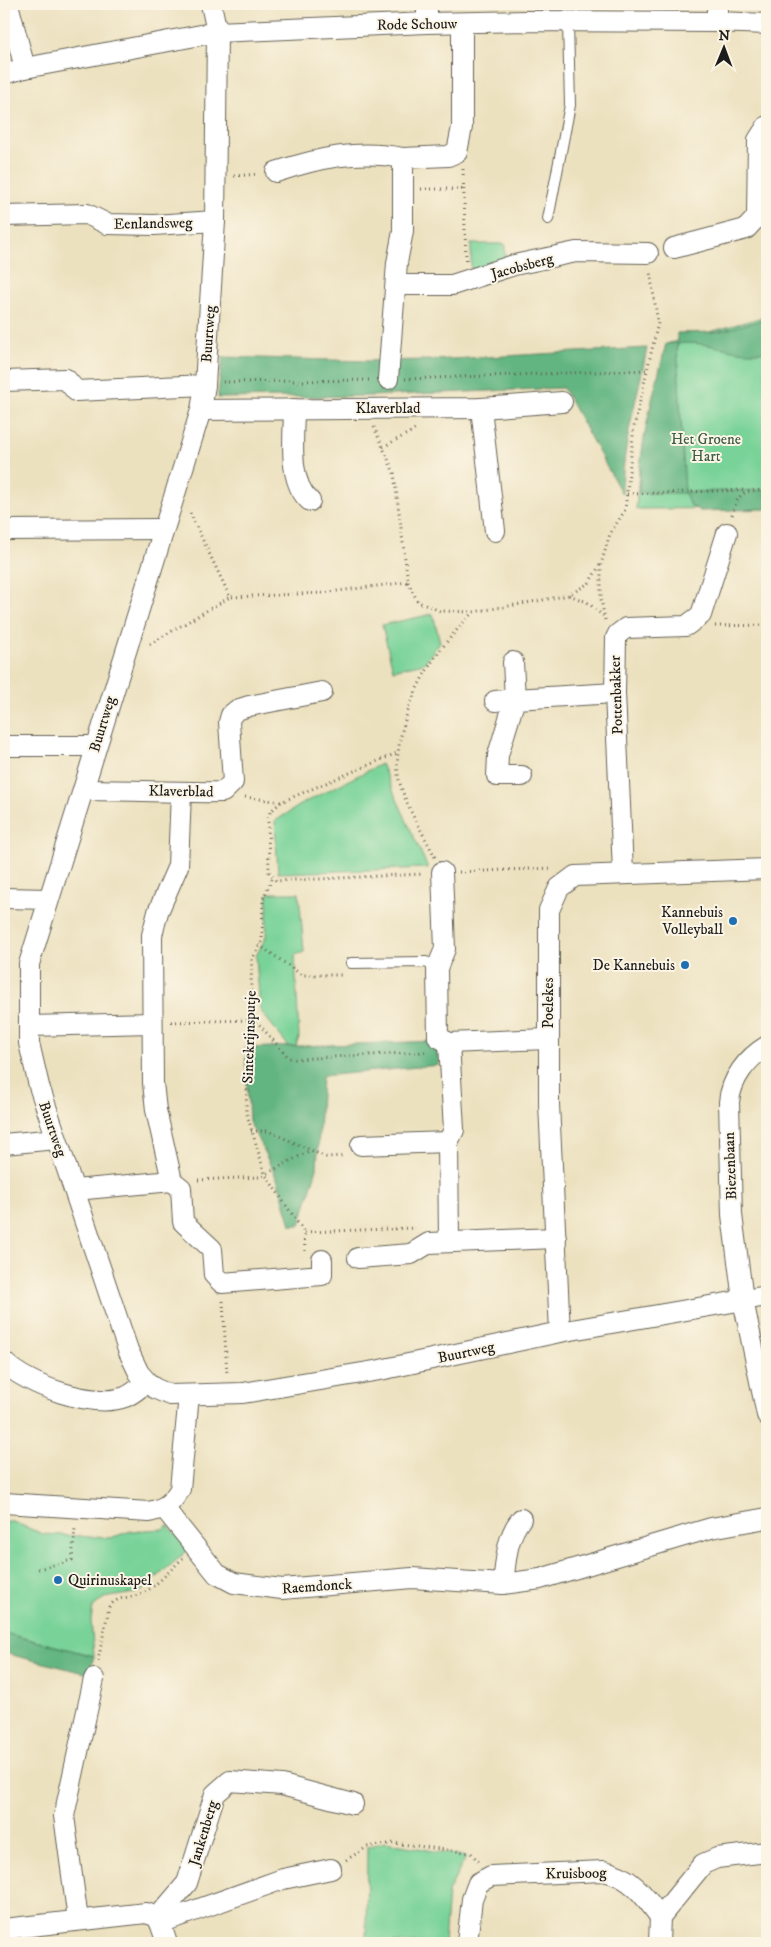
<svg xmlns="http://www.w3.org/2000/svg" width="771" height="1947" viewBox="0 0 771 1947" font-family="'IM FELL DW Pica',serif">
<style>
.green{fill:#79d399;stroke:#4a785a}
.forest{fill:#62b581;stroke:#3f684e}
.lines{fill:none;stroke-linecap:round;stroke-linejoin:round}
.lane-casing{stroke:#656155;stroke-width:12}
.street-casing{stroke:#656155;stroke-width:22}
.path{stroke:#656155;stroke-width:3;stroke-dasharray:1 4;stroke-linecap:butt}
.lane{stroke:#fff;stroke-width:10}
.street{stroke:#fff;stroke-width:20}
.poi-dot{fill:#1f6fb2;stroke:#fcf5e5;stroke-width:2}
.labels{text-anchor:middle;stroke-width:4;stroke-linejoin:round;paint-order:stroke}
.street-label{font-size:15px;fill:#1c1c1c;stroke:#fcf5e5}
.park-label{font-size:15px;fill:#3d5c48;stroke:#fcf5e5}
.poi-label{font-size:15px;fill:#1c1c1c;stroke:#fcf5e5;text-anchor:end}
</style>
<rect width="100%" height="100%" fill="#fcf5e5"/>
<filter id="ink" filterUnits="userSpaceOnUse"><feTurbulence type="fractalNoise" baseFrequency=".02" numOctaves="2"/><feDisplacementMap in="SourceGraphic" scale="10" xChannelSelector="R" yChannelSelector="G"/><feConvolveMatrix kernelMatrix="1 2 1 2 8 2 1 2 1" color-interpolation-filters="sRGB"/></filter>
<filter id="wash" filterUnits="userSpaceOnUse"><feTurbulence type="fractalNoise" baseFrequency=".0096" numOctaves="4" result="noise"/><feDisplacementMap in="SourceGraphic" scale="20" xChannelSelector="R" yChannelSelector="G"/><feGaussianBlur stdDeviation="1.12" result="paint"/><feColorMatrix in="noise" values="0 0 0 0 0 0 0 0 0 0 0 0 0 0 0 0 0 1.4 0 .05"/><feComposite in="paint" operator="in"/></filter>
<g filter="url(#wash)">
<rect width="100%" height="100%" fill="#ece1bf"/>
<g class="green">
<path d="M471,244H505V259L471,270Z"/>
<path d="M767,316V508L636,509L639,471L666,344Z"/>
<path d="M433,614L440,642L424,663L393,670L382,625Z"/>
<path d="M381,764L428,868L278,873L275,821L307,801Z"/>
<path d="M268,893H299L304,952L295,955L299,1038L293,1052L260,1010L256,956L266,937Z"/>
<path d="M4,1522H13L43,1534L110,1538L131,1531L163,1529L168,1525L188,1550L140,1592L104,1598L93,1607L91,1621L94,1656L4,1633Z"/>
<path d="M385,1842L466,1857L448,1892L444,1943H366L367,1847Z"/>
</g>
<g class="forest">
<path d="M767,319V351C738,357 707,339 677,344L685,492L767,490V509L700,511L690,505L685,493H639C639,442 654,393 666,344L677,343V333L716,332Z"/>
<path d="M647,348C638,397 622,444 622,494L563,388L368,396L218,398V393L223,357L366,361L433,360Z"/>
<path d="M436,1041L439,1065L322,1076L317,1168L300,1225H291L278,1181L249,1121L245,1048Z"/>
<path d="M4,1633L94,1656L89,1674L4,1653Z"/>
</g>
</g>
<g filter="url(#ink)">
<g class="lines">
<g class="lane-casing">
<g id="lane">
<path d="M548,219L570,105L568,22"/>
<path d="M351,963L426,962L437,968"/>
</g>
</g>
<g class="street-casing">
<g id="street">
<path d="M8,4L25,68"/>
<path d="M211,4L217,32L215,221L205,385L201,410L29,964V1043L39,1086L128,1350L139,1373L147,1382L154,1388L170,1395L243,1393L380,1370L560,1332L767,1296"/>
<path d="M427,4V23"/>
<path d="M717,22V4"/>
<path d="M4,74L25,68L217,32L427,23L526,21L717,22L767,24"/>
<path d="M276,172C318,158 358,149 403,158"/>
<path d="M4,216L87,214L107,224L154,225L215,221"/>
<path d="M674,248L746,229L757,217L758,140L767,126"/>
<path d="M396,285H452L514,265L576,252L648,253"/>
<path d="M388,379L397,263L403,231V158L448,156L457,152L462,127V23"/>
<path d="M4,381L66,379L76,391L205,385"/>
<path d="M481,408L495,531"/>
<path d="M294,409C294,437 287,481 310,501"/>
<path d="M201,410L481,408L562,402"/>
<path d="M4,530L163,529"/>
<path d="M495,701L515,699L513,662"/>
<path d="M4,746H95"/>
<path d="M522,776H497L498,755L515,699L615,693"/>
<path d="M83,790C130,790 176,793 223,792L233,782L229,722L231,715L237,710L249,706L322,692"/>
<path d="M181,793L178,866L158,912L152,935L153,1083L156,1110L172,1181L181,1188L183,1222L212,1249L214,1275L222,1283L322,1275V1260"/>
<path d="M442,872L445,949L437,968L438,1037L449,1043L548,1039"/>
<path d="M623,872L615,693L616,638L618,634L626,628L686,626L701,615L727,533"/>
<path d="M4,898L48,899"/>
<path d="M29,1026L152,1023"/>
<path d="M767,1046C747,1058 731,1079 729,1102L732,1215L743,1300L767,1415"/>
<path d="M4,1144L56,1139"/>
<path d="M361,1145L448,1142"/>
<path d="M75,1190L172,1181"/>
<path d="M449,1241L448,1142L454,1130L449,1043"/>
<path d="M358,1258L411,1254L429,1243L556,1238"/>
<path d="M560,1332L549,1104V910L559,888L575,876L767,869"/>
<path d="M4,1362C26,1385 94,1409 125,1397C133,1394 140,1387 147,1382"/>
<path d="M4,1503L149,1512C166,1508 172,1503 180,1489L189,1395"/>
<path d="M165,1509L217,1574L234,1583L282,1589L412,1578L503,1584L540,1579L711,1528L767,1518"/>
<path d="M503,1584C506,1561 506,1538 521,1519"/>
<path d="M158,1917L187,1883L215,1794L230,1781L282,1785L353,1804"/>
<path d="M158,1917L167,1943"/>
<path d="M78,1920L64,1816L94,1679"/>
<path d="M160,1923L283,1879L331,1869"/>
<path d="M4,1929L146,1913L158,1917"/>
<path d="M467,1943L472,1899L478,1883L491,1876L603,1871C630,1875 645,1896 660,1917L703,1864L717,1858L767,1852"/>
<path d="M659,1943L660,1917"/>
</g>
</g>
<g class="path">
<path d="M463,169L466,260"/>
<path d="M234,176L258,174"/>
<path d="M421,189H464"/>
<path d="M405,379L647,370"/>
<path d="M223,382L369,380"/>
<path d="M374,427L394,473L408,582L418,602L440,611L473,612L521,604L569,595L589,583L600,565"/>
<path d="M383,447L418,428"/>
<path d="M627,494L746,490"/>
<path d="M190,513L230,597L322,593L408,582"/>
<path d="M732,515C739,491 743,491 767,490"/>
<path d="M569,595L587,602L603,616"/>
<path d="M605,620L601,599V564L610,534L625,510L634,427L658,323L650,272"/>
<path d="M715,626L767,625"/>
<path d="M150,644L230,597"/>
<path d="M245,797L281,802L397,753"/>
<path d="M281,802L270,812L268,819L269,872L276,881L423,874"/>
<path d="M435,857C423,833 406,807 399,780C392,749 410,697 427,670C439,649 456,631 472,613"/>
<path d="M459,872L553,868"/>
<path d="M272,879L263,899L262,941L252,959L246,1111L265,1174L304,1232"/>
<path d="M259,945L302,975H344"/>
<path d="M171,1022L251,1020L257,1022L289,1058L295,1059L425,1052"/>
<path d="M251,1131H268L326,1157L345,1156"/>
<path d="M198,1180L260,1177L311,1150"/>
<path d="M305,1251L304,1232L415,1228"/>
<path d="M223,1301L227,1375"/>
<path d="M38,1569L72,1560L75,1528"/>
<path d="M98,1661L109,1607C118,1595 129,1599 141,1594C156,1587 170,1570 183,1558"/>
<path d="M346,1860L367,1847L394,1843L471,1853L479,1862"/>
</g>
<use href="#lane" class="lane"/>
<use href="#street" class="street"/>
</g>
</g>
<g class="poi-dot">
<circle cx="733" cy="921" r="5"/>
<circle cx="685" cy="965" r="5"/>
<circle cx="58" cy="1580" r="5"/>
</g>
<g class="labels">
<g class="street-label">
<text transform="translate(417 24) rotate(-1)" y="5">Rode Schouw</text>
<text transform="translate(153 223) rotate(-1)" y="5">Eenlandsweg</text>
<text transform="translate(522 266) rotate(-15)" y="5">Jacobsberg</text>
<text transform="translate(208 334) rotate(-86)" y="5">Buurtweg</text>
<text x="388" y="413">Klaverblad</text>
<text transform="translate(616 695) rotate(-92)" y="5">Pottenbakker</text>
<text transform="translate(102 724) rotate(-73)" y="5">Buurtweg</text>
<text transform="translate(181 791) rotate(1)" y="5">Klaverblad</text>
<text transform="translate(548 1003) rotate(-90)" y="5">Poelekes</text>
<text transform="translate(249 1037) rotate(-88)" y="5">Sintekrijnsputje</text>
<text transform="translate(53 1129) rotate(71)" y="5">Buurtweg</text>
<text transform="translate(730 1166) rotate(-92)" y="5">Biezenbaan</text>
<text transform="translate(466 1352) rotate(-12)" y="5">Buurtweg</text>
<text transform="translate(317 1586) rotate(-4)" y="5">Raemdonck</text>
<text transform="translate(203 1833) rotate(-73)" y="5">Jankenberg</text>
<text transform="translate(576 1873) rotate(-1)" y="5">Kruisboog</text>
</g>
<g class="park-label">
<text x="706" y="444">Het Groene<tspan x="706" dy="17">Hart</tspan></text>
</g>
<g class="poi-label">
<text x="723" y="917">Kannebuis<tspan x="723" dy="17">Volleyball</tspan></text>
<text x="675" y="970">De Kannebuis</text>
<text x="68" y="1585" text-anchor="start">Quirinuskapel</text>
</g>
</g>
<rect width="771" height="1947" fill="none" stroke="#fcf5e5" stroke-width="20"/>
<g transform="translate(724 48) rotate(1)" stroke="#fcf5e5" stroke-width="4" paint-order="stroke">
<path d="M0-4L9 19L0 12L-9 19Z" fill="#1c1c1c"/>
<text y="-8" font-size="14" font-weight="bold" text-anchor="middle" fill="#1c1c1c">N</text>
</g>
</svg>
